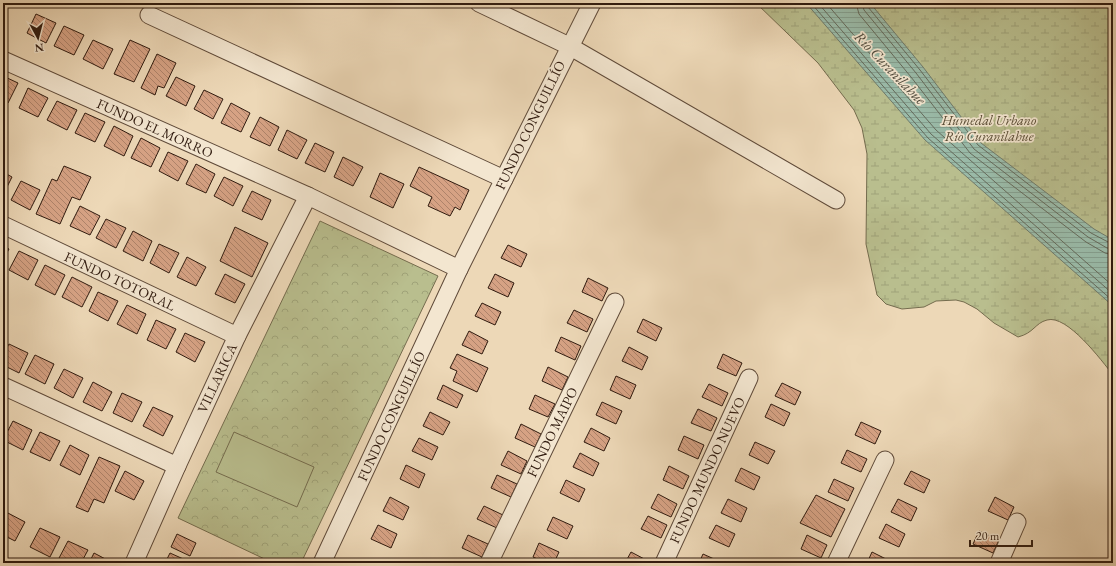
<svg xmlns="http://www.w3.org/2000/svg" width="1116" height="566" viewBox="0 0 1116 566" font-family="'EB Garamond',serif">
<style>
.wetland{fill:url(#wetland-marsh);stroke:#746c4e}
.park{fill:url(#park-crowns);stroke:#746c4e}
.pitch{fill:#b9be8e;stroke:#746c4e}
.water{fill:url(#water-rules);stroke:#707b6b}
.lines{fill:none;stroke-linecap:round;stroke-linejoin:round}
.shore{stroke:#656b5c;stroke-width:1}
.building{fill:url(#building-back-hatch);stroke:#301b0f}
.street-casing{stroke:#5f4a39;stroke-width:19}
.street{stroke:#f3e6d0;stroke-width:17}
.labels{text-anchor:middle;stroke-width:3.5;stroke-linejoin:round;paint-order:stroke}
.park-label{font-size:14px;font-style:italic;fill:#594c35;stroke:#f3e6d0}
.street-label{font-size:14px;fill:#301b0f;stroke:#f3e6d0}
.water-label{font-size:15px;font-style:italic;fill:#504b3d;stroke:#f3e6d0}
</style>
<defs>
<pattern id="wetland-marsh" width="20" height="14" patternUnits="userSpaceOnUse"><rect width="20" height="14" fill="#b9be8e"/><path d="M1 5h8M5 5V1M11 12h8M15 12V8" fill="none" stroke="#9fa379"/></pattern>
<pattern id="park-crowns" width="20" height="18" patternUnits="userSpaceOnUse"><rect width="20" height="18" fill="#b9be8e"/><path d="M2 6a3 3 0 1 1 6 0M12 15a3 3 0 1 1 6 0" fill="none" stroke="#9fa379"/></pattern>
<pattern id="water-rules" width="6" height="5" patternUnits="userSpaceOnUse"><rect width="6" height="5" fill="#9abba9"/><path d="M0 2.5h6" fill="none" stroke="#85a090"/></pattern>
<pattern id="building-back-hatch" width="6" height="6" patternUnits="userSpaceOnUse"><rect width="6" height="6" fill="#d6a284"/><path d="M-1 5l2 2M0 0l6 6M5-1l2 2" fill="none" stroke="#ae836a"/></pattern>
</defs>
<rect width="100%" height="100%" fill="#edd8b7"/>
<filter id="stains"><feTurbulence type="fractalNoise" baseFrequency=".005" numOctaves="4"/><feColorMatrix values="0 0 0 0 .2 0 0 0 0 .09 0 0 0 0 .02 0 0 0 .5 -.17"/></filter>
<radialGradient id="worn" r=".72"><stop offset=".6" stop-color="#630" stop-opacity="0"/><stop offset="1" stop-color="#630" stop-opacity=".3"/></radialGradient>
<path class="wetland" d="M756,3H1113V375C1102,361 1067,314 1047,320C1035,323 1034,333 1018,337L994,323L977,309L964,302L956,300L936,301L924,307L902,309L886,304L877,295L866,244L867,154L862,128L854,110L818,63Z"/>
<path class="park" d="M320,221L438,276L301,563H273L178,518Z"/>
<path class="pitch" d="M234,432L314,467L297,507L216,472Z"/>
<path class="water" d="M806,3H870L923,67L981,143L1094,229L1113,240V306L925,140Z"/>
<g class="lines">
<g class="shore">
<path d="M811,3L928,138L1113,301"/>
<path d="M818,3L931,134L1113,294"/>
<path d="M826,3L936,130L1113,286"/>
<path d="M856,3L859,14L911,77L970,153L1086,242L1105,253L1113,255"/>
<path d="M862,3L864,10L916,73L974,149L1088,237L1107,248L1113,249"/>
<path d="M867,3L868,7L920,70L978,145L1091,233L1110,243L1113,244"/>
</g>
</g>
<g class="building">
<path d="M36,14L56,23L46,43L27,33Z"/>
<path d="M64,26L84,35L74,55L54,46Z"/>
<path d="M93,40L113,49L103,69L83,59Z"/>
<path d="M130,40L150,49L134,82L114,74Z"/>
<path d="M157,54L176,63L164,88L158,86L155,95L141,88Z"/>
<path d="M3,76L18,83L8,103L3,100Z"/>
<path d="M176,77L195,86L186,106L166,96Z"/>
<path d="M28,88L48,98L38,117L19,108Z"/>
<path d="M204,90L223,99L213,119L194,109Z"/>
<path d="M57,101L77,110L67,130L47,120Z"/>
<path d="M231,103L250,113L241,132L221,123Z"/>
<path d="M85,113L105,122L95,142L75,133Z"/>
<path d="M260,117L279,127L270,146L250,137Z"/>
<path d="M114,126L133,136L124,156L104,146Z"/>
<path d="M287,130L307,140L297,159L278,150Z"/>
<path d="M141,138L160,148L151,167L131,158Z"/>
<path d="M315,143L334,152L325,172L305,163Z"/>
<path d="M168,152L188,161L178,181L159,171Z"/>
<path d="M343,157L363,167L353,186L334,177Z"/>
<path d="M196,164L215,174L206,193L186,184Z"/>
<path d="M64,166L91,177L80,200L72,197L60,224L36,214L52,179L57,181Z"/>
<path d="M419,167L469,190L460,210L455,207L450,216L428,206L432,197L410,186Z"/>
<path d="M3,172L12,177L3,195Z"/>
<path d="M380,173L404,184L393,208L370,197Z"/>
<path d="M224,177L243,186L233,206L214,196Z"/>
<path d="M21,181L40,190L30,210L11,200Z"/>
<path d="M252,191L271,200L262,220L242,211Z"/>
<path d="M80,206L100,216L90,235L70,226Z"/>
<path d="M106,219L126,228L116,248L96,238Z"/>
<path d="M235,227L268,243L252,277L220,261Z"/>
<path d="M133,231L152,241L143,261L123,251Z"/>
<path d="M159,244L179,253L169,273L150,263Z"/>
<path d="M508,245L527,254L521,267L501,258Z"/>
<path d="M3,246L9,249L3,260Z"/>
<path d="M19,251L38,260L28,280L9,270Z"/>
<path d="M187,257L206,267L196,286L177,277Z"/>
<path d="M45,265L65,275L55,295L35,285Z"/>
<path d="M225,274L245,284L235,303L215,294Z"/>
<path d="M495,274L514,283L508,297L488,288Z"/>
<path d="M72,277L92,287L82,307L62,297Z"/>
<path d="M588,278L608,288L602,301L582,292Z"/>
<path d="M98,292L118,301L108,321L89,311Z"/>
<path d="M482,303L501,312L495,325L475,316Z"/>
<path d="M127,305L146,314L137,334L117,324Z"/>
<path d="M574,310L593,319L587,332L567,323Z"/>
<path d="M643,319L662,328L656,341L637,332Z"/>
<path d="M156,320L176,329L166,349L147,340Z"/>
<path d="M469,331L488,341L482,354L462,345Z"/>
<path d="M185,333L205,342L195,362L176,352Z"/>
<path d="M561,337L581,346L575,360L555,351Z"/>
<path d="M9,344L28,353L19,373L3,365V355Z"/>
<path d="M629,347L648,357L642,370L622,361Z"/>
<path d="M457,354L488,368L477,392L453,381L457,371L450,368Z"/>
<path d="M723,354L742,363L736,376L717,368Z"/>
<path d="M35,355L54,364L45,384L25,374Z"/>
<path d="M548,367L568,377L562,390L542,381Z"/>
<path d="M64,369L83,378L73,398L54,388Z"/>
<path d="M616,376L636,385L630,399L610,390Z"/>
<path d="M93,382L112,392L102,411L83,402Z"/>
<path d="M782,383L801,392L795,405L775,396Z"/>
<path d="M709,384L728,393L722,406L702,397Z"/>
<path d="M443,385L463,395L457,408L437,399Z"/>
<path d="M122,393L142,402L132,422L113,413Z"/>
<path d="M535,395L555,404L548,417L529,409Z"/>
<path d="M602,402L622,411L616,424L596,415Z"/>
<path d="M771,404L790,413L784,426L765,417Z"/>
<path d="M153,407L173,416L163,436L143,426Z"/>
<path d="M698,409L717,418L711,431L691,423Z"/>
<path d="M430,412L450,422L443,435L423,426Z"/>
<path d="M13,421L32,430L23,450L3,440Z"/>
<path d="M861,422L881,431L875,444L855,435Z"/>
<path d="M521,424L541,434L535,447L515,438Z"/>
<path d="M591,428L610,438L604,451L584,442Z"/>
<path d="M40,432L60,441L50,461L30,452Z"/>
<path d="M684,436L704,445L698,459L678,450Z"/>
<path d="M419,438L438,447L432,460L412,451Z"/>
<path d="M755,442L775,451L768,464L749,455Z"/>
<path d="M70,445L89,455L80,475L60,465Z"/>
<path d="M847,450L867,459L861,472L841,463Z"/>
<path d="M508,451L527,461L521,474L501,465Z"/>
<path d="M580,453L599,463L593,476L573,467Z"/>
<path d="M99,457L120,466L104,503L94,499L88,512L76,507Z"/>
<path d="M406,465L425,474L419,488L400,479Z"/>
<path d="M669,466L689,476L683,489L663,480Z"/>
<path d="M741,468L760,477L754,490L735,481Z"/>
<path d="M125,471L144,481L134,500L115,491Z"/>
<path d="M911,471L930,480L924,493L904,484Z"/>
<path d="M497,475L517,484L511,497L491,488Z"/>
<path d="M834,479L854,488L848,501L828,492Z"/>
<path d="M566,480L585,489L579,502L560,493Z"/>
<path d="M658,494L677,504L671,517L651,508Z"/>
<path d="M816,495L845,509L831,537L800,523Z"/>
<path d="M390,497L409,507L403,520L383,511Z"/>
<path d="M995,497L1014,507L1008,520L988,511Z"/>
<path d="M728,499L747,508L741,522L721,513Z"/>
<path d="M898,499L917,508L911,521L891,512Z"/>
<path d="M484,506L503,515L497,528L477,519Z"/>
<path d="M6,512L25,522L15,541L3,535V517Z"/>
<path d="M648,516L667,525L661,538L641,529Z"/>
<path d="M553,517L573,526L567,539L547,530Z"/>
<path d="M886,524L905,534L899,547L879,538Z"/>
<path d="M378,525L397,534L391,548L371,539Z"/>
<path d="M716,525L735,534L729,547L709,538Z"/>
<path d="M40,528L60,537L50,557L30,547Z"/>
<path d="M979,531L999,540L993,553L973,544Z"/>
<path d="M177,534L196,543L190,556L171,547Z"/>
<path d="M468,535L488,544L482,557L462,548Z"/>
<path d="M807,535L827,545L821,558L801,549Z"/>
<path d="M68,541L88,550L81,563H64L58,560Z"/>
<path d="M539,543L559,552L554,563H547L533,557Z"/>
<path d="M631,552L650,562V563H625Z"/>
<path d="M872,552L892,562L891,563H867Z"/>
<path d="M94,553L113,563H89Z"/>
<path d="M170,553L190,562L189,563H165Z"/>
<path d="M703,554L723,563H699Z"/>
</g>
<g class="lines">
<g class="street-casing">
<g id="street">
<path d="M479,3L569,46L836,200"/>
<path d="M149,15L504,179"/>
<path d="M3,60L308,196L459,269"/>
<path d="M3,225L237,336"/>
<path d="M3,386L177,466"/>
<path d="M134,563L177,466L237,336L308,196"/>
<path d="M322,563L459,269L592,3"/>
<path d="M489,563L615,302"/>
<path d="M664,563L749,378"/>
<path d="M836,563L885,460"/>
<path d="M999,563L1017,522"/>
</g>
</g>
<use href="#street" class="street"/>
</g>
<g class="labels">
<g class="park-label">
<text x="989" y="125">Humedal Urbano<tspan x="989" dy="16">Río Curanilahue</tspan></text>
</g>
<g class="street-label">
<text transform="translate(530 125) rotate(-64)" y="5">FUNDO CONGUILLÍO</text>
<text transform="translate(155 128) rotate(24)" y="5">FUNDO EL MORRO</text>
<text transform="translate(120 281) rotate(25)" y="5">FUNDO TOTORAL</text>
<text transform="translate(217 378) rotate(-65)" y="5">VILLARICA</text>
<text transform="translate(391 416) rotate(-65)" y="5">FUNDO CONGUILLÍO</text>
<text transform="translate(552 432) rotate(-64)" y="5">FUNDO MAIPO</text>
<text transform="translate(707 470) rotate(-65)" y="5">FUNDO MUNDO NUEVO</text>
</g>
<g class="water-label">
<text transform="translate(890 68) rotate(46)" y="5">Río Curanilahue</text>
</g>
</g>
<rect width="1116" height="566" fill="none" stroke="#edd8b7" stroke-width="16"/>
<rect x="4" y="4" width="1108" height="558" fill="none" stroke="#301b0f" stroke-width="2"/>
<rect x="8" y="8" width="1100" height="550" fill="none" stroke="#301b0f"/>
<g transform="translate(38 38) rotate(173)" stroke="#f3e6d0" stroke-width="3" paint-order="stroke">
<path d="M0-3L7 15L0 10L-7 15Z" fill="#301b0f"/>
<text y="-6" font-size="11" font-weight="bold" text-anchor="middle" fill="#301b0f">N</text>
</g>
<path d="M970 540v6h62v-6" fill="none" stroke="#301b0f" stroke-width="2"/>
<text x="976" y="540" font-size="12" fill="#301b0f" stroke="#f3e6d0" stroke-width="3" paint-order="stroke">20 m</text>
<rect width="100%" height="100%" filter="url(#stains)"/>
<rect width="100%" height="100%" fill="url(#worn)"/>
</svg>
